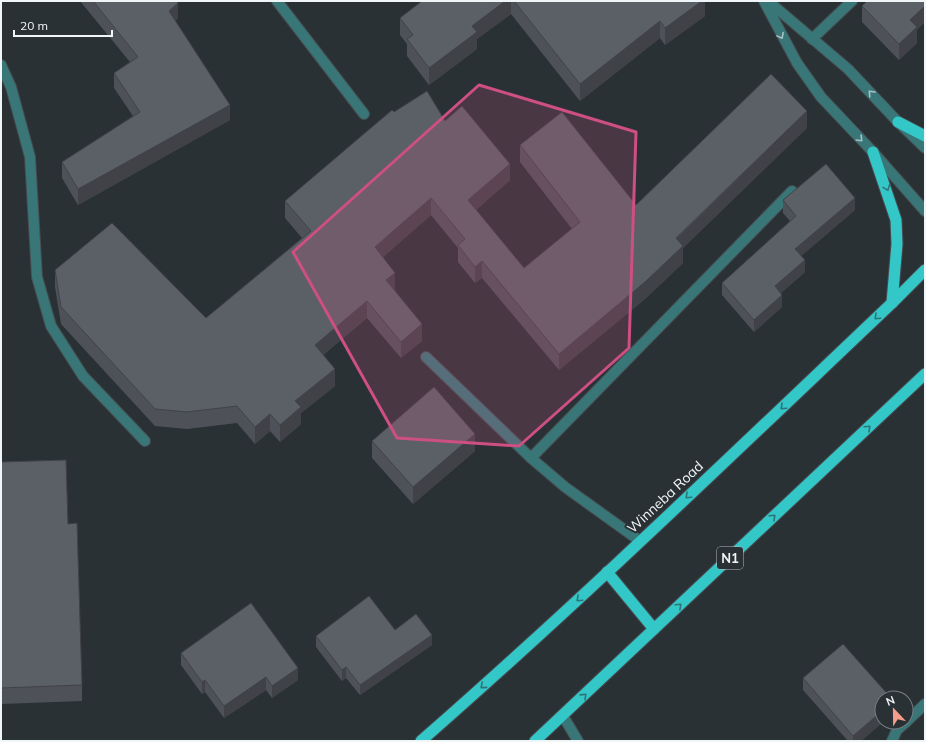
<svg xmlns="http://www.w3.org/2000/svg" width="926" height="742" viewBox="0 0 926 742" font-family="Mulish,sans-serif">
<style>
.lines{fill:none;stroke-linecap:round;stroke-linejoin:round}
.service-casing{stroke:#464c50;stroke-width:12}
.minor-casing{stroke:#464c50;stroke-width:12}
.tertiary-casing{stroke:#464c50;stroke-width:12}
.trunk-casing{stroke:#464c50;stroke-width:13}
.service{stroke:#397677;stroke-width:10}
.minor{stroke:#397677;stroke-width:10}
.tertiary{stroke:#397677;stroke-width:10}
.trunk{stroke:#33c7c8;stroke-width:11}
.wall{fill:#4e5258}
.shaded-wall{fill:#404247}
.building{fill:#5b5f66;stroke:#404247}
.oneway{stroke:#a7c2c4}
.oneway2{stroke:#2e7477}
.marked{fill:#ce4f82;fill-opacity:0.2;stroke:#ce4f82;stroke-width:3;stroke-linejoin:round}
.labels{text-anchor:middle;stroke-width:4;stroke-linejoin:round;paint-order:stroke}
.shield{fill:#2a3135;stroke:#b5babd;stroke-width:1}
.shield-label{font-size:13px;font-weight:bold;fill:#f0f5f7}
.street-label{font-size:14px;fill:#f0f5f7;stroke:#2a3135}
</style>
<rect width="100%" height="100%" fill="#2a3135"/>
<g class="lines">
<g class="service-casing">
<g id="service">
<path d="M812,39L852,1"/>
<path d="M1,65L11,87L30,157L37,277L51,326L83,376L145,441"/>
<path d="M426,357L531,458L565,487L640,541"/>
<path d="M531,458L792,191"/>
<path d="M563,716L578,741"/>
<path d="M906,722L925,704"/>
<path d="M892,741L897,730L906,722"/>
</g>
</g>
<g class="minor-casing">
<path id="minor" d="M277,1L364,114"/>
</g>
<g class="tertiary-casing">
<g id="tertiary">
<path d="M764,1L797,63L821,97L873,152L925,211"/>
<path d="M768,1L848,69L898,122L925,148"/>
</g>
</g>
<g class="trunk-casing">
<g id="trunk">
<path d="M898,122L925,136"/>
<path d="M873,152L896,220L897,244L892,303"/>
<path d="M607,572L654,629"/>
<path d="M421,741C582,600 736,451 892,303L925,270"/>
<path d="M535,741L925,374"/>
</g>
</g>
<use href="#service" class="service"/>
<use href="#minor" class="minor"/>
<use href="#tertiary" class="tertiary"/>
<use href="#trunk" class="trunk"/>
</g>
<g class="wall">
<path d="M80,1H177L178,18L175,21L230,120L78,205L62,178V162L133,116L114,88V73L130,62Z"/>
<path d="M420,1H705V16L665,45L660,38L580,101L511,14L477,39V49L429,85L407,56V44L400,35V18L421,2Z"/>
<path d="M862,6L917,30V43L899,60L862,22Z"/>
<path d="M394,112L445,121L510,180L476,210L524,268L572,229L520,162V145L636,205L807,128L683,248V263L645,299L559,370L482,278L475,283L458,262V248L431,215L383,257L395,290L422,341L401,358L367,318L323,355L335,386L301,413V424L280,442L270,431L255,444L237,423L187,429L155,426L61,324L55,287V270L206,318L302,238L285,218V201Z"/>
<path d="M783,200L855,210L801,256L805,272L781,293L782,307L754,332L722,295V283L790,221L783,213Z"/>
<path d="M372,441L475,451L413,504L372,458Z"/>
<path d="M1,462L68,524L82,685V701L1,704Z"/>
<path d="M925,583V592L924,591V584Z"/>
<path d="M395,630L432,645L360,695L346,678L342,681L316,647V636Z"/>
<path d="M181,653L298,680L272,698L266,690L224,718L205,692L202,694L181,665Z"/>
<path d="M803,678L883,722L861,741H848L803,690Z"/>
</g>
<g class="shaded-wall">
<path d="M505,1H511V14L477,39V49L429,85V68L472,26Z"/>
<path d="M702,1H705V16L665,45V28Z"/>
<path d="M178,3V18L169,26V11Z"/>
<path d="M925,6V22L917,30V43L899,60V44L910,20Z"/>
<path d="M660,21V38L580,101V84Z"/>
<path d="M230,105V120L78,205V189Z"/>
<path d="M807,111V128L683,248V263L645,299L559,370V354Z"/>
<path d="M510,164V180L468,217V200Z"/>
<path d="M431,198V215L375,264V247Z"/>
<path d="M855,198V210L795,261V249Z"/>
<path d="M805,260V272L775,298V286Z"/>
<path d="M482,261V278L475,283V267Z"/>
<path d="M395,273V290L386,297V280Z"/>
<path d="M782,295V307L754,332V320Z"/>
<path d="M367,301V318L315,361V345Z"/>
<path d="M422,324V341L401,358V342Z"/>
<path d="M335,369V386L301,413V424L280,442V425L295,401Z"/>
<path d="M270,414V431L255,444V427Z"/>
<path d="M475,434V451L413,504V487Z"/>
<path d="M432,635V645L360,695V685Z"/>
<path d="M346,667V678L342,681V670Z"/>
<path d="M298,668V680L272,698V686Z"/>
<path d="M266,677V690L224,718V706Z"/>
<path d="M205,680V692L202,694V682Z"/>
<path d="M882,711V722H883L861,741H853V736Z"/>
</g>
<g class="building">
<path d="M93,1H177L178,3L169,11L230,105L78,189L62,162L140,112L114,73L138,57Z"/>
<path d="M422,1H505L472,26L477,32L429,68L407,39L413,35L400,18Z"/>
<path d="M514,1H702L665,28L660,21L580,84Z"/>
<path d="M867,1H925V6L910,20L917,27L899,44L862,6Z"/>
<path d="M771,74L807,111L676,238L683,246L645,282L559,354L482,261L475,267L458,245L465,239L431,198L375,247L395,273L386,280L422,324L401,342L367,301L315,345L335,369L295,401L301,407L280,425L270,414L255,427L237,406L187,412L155,409L61,307L55,270L112,223L206,318L311,231L285,201L392,110L394,112L427,91L445,121L462,106L510,164L468,200L524,268L580,222L520,145L562,112L636,205Z"/>
<path d="M826,164L855,198L795,249L805,260L775,286L782,295L754,320L722,283L796,216L783,200Z"/>
<path d="M434,387L475,434L413,487L372,441Z"/>
<path d="M66,460L68,524L77,523L82,685L1,688V462Z"/>
<path d="M369,596L395,630L416,614L432,635L360,685L346,667L342,670L316,636Z"/>
<path d="M251,603L298,668L272,686L266,677L224,706L205,680L202,682L181,653Z"/>
<path d="M843,644L891,698H882V711L853,736L803,678Z"/>
<path d="M854,739L856,741H851Z"/>
</g>
<defs><path id="oneway-chevron" d="M-2-3.5L2.5 0L-2 3.5" fill="none" stroke-width="1.6" stroke-linecap="round" stroke-linejoin="round"/></defs>
<g class="oneway">
<use href="#oneway-chevron" transform="translate(781 36) rotate(62)"/>
<use href="#oneway-chevron" transform="translate(871 93) rotate(-133)"/>
<use href="#oneway-chevron" transform="translate(860 139) rotate(45)"/>
</g>
<g class="oneway2">
<use href="#oneway-chevron" transform="translate(887 188) rotate(69)"/>
<use href="#oneway-chevron" transform="translate(877 317) rotate(137)"/>
<use href="#oneway-chevron" transform="translate(783 407) rotate(137)"/>
<use href="#oneway-chevron" transform="translate(868 428) rotate(-43)"/>
<use href="#oneway-chevron" transform="translate(688 496) rotate(137)"/>
<use href="#oneway-chevron" transform="translate(773 517) rotate(-43)"/>
<use href="#oneway-chevron" transform="translate(579 599) rotate(137)"/>
<use href="#oneway-chevron" transform="translate(679 606) rotate(-43)"/>
<use href="#oneway-chevron" transform="translate(483 686) rotate(139)"/>
<use href="#oneway-chevron" transform="translate(584 696) rotate(-44)"/>
</g>
<path class="marked" d="M479,85L636,132L629,348L519,446L397,438L293,252Z"/>
<g class="labels">
<rect class="shield" x="717" y="547" width="26" height="22" rx="3"/>
<g class="shield-label">
<text x="730" y="563">N1</text>
</g>
<g class="street-label">
<text transform="translate(665 497) rotate(-43)" y="5">Winneba Road</text>
</g>
</g>
<rect width="926" height="742" fill="none" stroke="#f0f5f7" stroke-width="4"/>
<g transform="translate(894 710) rotate(338)"><circle r="19" fill="#2a3135" stroke="#797f83"/>
<path d="M0-3L7 15L0 10L-7 15Z" fill="#f49d8c"/>
<text y="-6" font-size="11" font-weight="bold" text-anchor="middle" fill="#f0f5f7">N</text>
</g>
<path d="M14 30v6h98v-6" fill="none" stroke="#f0f5f7" stroke-width="2"/>
<text x="20" y="30" font-size="12" fill="#f0f5f7" stroke="#2a3135" stroke-width="3" paint-order="stroke">20 m</text>
</svg>
